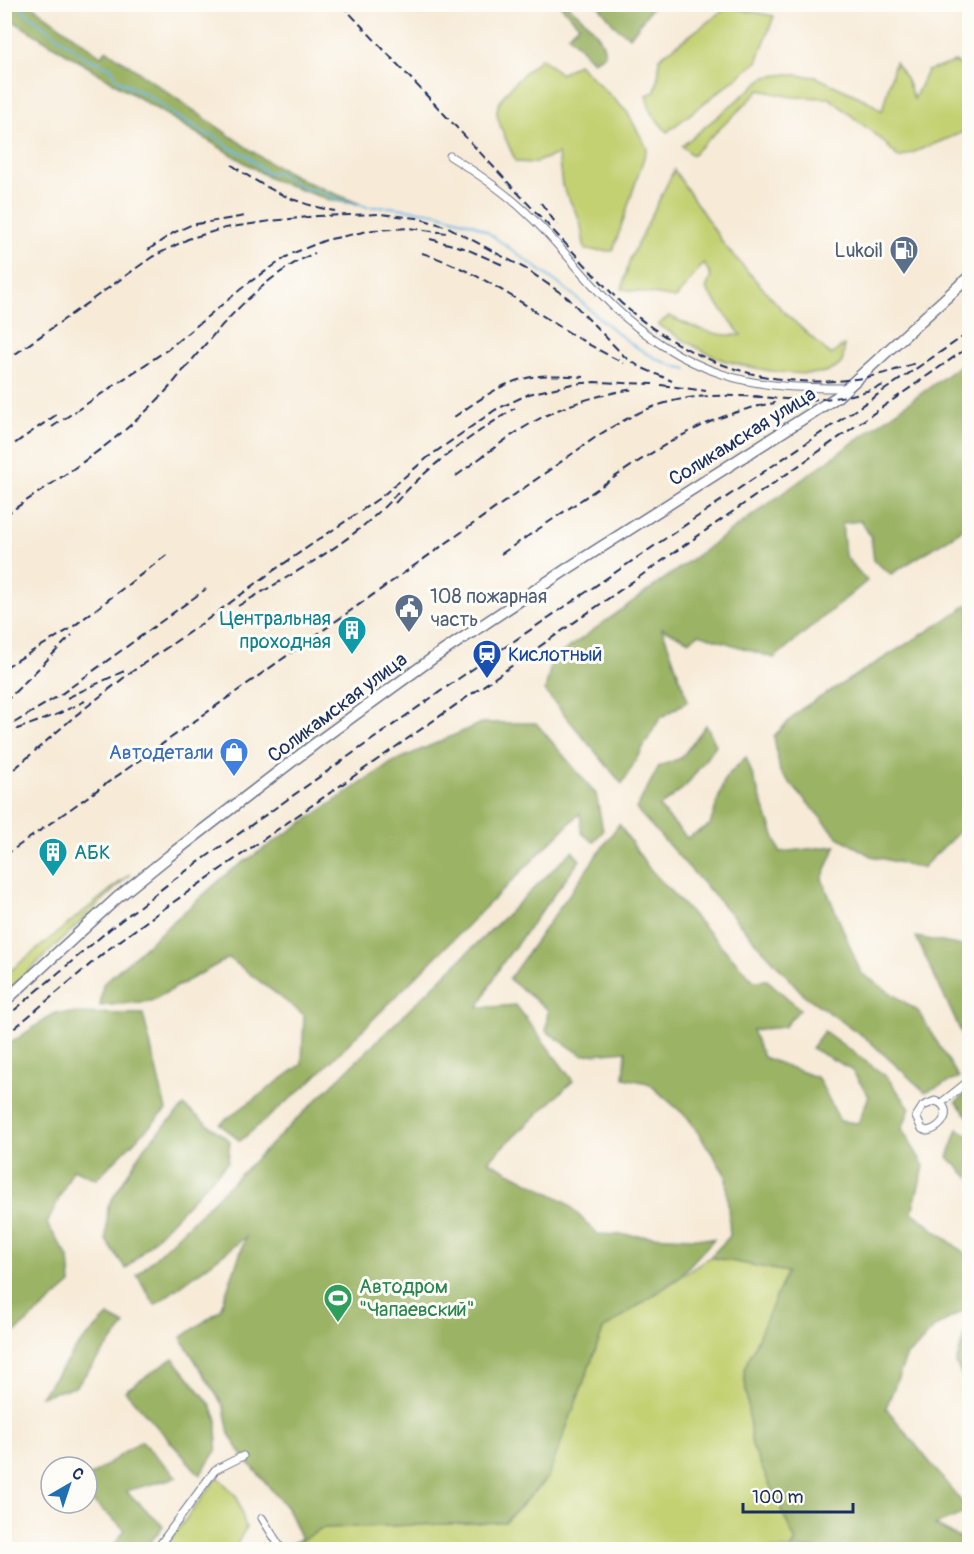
<svg xmlns="http://www.w3.org/2000/svg" width="974" height="1554" viewBox="0 0 974 1554" font-family="Pangolin,sans-serif">
<style>
.green{fill:#c4d173;stroke:#708068;stroke-width:1.5}
.forest{fill:#9bb365;stroke:#5b7162;stroke-width:1.5}
.lines{fill:none;stroke-linecap:round;stroke-linejoin:round}
.stream{stroke:#70b9e8;stroke-width:2}
.minor-casing{stroke:#687189;stroke-width:9}
.primary-casing{stroke:#687189;stroke-width:13}
.minor{stroke:#fff;stroke-width:7}
.primary{stroke:#fff;stroke-width:10}
.rail{stroke:#1b2f5e;stroke-width:2;stroke-dasharray:9 4.5;stroke-linecap:butt}
.labels{text-anchor:middle;stroke-width:6;stroke-linejoin:round;paint-order:stroke}
.service-label{font-size:20px;fill:#4e5e75;stroke:#fdfcf7;text-anchor:end}
.street-label{font-size:20px;fill:#1b2f5e;stroke:#fdfcf7}
.culture-label{font-size:20px;fill:#0d838f;stroke:#fdfcf7;text-anchor:end}
.transit-label{font-size:20px;fill:#164399;stroke:#fdfcf7;text-anchor:start}
.shop-label{font-size:20px;fill:#366cbe;stroke:#fdfcf7;text-anchor:end}
.leisure-label{font-size:20px;fill:#27864d;stroke:#fdfcf7;text-anchor:start}
</style>
<rect width="100%" height="100%" fill="#fdfcf7"/>
<filter id="ink" filterUnits="userSpaceOnUse"><feTurbulence type="fractalNoise" baseFrequency=".0167" numOctaves="2"/><feDisplacementMap in="SourceGraphic" scale="12" xChannelSelector="R" yChannelSelector="G"/><feConvolveMatrix kernelMatrix="1 2 1 2 8 2 1 2 1" color-interpolation-filters="sRGB"/></filter>
<filter id="wash" filterUnits="userSpaceOnUse"><feTurbulence type="fractalNoise" baseFrequency=".008" numOctaves="4" result="noise"/><feDisplacementMap in="SourceGraphic" scale="24" xChannelSelector="R" yChannelSelector="G"/><feGaussianBlur stdDeviation="1.35" result="paint"/><feColorMatrix in="noise" values="0 0 0 0 0 0 0 0 0 0 0 0 0 0 0 0 0 1.4 0 .05"/><feComposite in="paint" operator="in"/></filter>
<g filter="url(#wash)">
<rect width="100%" height="100%" fill="#f7ebd8"/>
<g class="green">
<path d="M728,7L774,16L757,62L667,132L651,113L646,95L655,92L659,71V58Z"/>
<path d="M541,58L561,74L578,64L627,112L647,148L613,251L585,250L580,221L562,185L558,154L533,163L516,162C511,150 498,125 497,113C495,97 530,68 541,58Z"/>
<path d="M895,62L906,78L914,99L927,71L955,62L969,70V130L899,158L882,140L829,98L792,97L760,90L692,155L682,146L765,77L788,74L816,77L868,101L882,111Z"/>
<path d="M674,170L725,246L786,314L831,355L844,345C844,350 844,358 842,362C827,386 740,367 718,358C697,349 677,336 658,325L669,316C692,327 714,337 741,335L706,289L711,276L704,263L676,298L622,289L630,259Z"/>
<path d="M130,874L5,994V975Z"/>
<path d="M710,1257L788,1272L744,1370L752,1446L796,1542L790,1549L304,1550L301,1540L324,1528L505,1522L542,1484L554,1460L603,1330Z"/>
<path d="M218,1477L237,1497L246,1528L234,1549H163Z"/>
</g>
<g class="forest">
<path d="M4,5H31L101,56L107,50L265,160L302,180L362,205L330,200L273,180L5,16Z"/>
<path d="M560,5H568C582,19 604,33 605,55L593,61L568,35L579,25Z"/>
<path d="M651,5L653,6L630,37L615,26L598,5Z"/>
<path d="M969,359V522L959,532L891,574L874,561L871,537L861,521L842,523L845,556L867,581L774,658L699,634L689,641L662,628L688,701L660,718L622,784L545,691L552,660Z"/>
<path d="M969,603V828L962,829L922,868L871,856L838,837L780,772L774,736L801,709L957,613Z"/>
<path d="M482,723H536L596,794L603,831L593,842L582,833L580,813L309,1083L240,1141L220,1124L302,1064L304,1015L229,958L151,1001L100,1006L103,984L229,872L393,762Z"/>
<path d="M706,725L716,745L686,786L659,807L687,838L710,825L725,778L746,757L780,852L836,846L822,879L861,973L918,1011L959,1078L925,1092L867,1039L804,995L636,809L659,766L681,758Z"/>
<path d="M619,824L648,867L754,981L767,980L800,1009L784,1027L752,1030L763,1057L818,1078L840,1121L858,1123L869,1096L851,1069L811,1048L824,1031L887,1077L910,1108L902,1129L924,1166L912,1212L967,1255L969,1251V1307L935,1327L914,1350L907,1355L886,1408L969,1511L935,1525L969,1543V1549H790L796,1542L752,1446L744,1370L787,1272L710,1257L730,1236L726,1176L715,1158L688,1118L648,1083L624,1078L626,1051L582,1055L546,1031L548,1010L509,979Z"/>
<path d="M572,851L580,860L501,965L478,1008L516,1005L573,1081L488,1161L565,1201L597,1234L714,1239L678,1278L603,1330L548,1477L505,1522L324,1528L301,1540L304,1549H258L260,1547L280,1549L301,1539L287,1508L243,1456L229,1434L224,1407L181,1338L220,1310L246,1237L155,1305L137,1275Z"/>
<path d="M916,937L969,947V1049Z"/>
<path d="M55,1013L143,1014L166,1110L96,1179L73,1169L47,1224L69,1258L71,1284L5,1341V1047Z"/>
<path d="M969,1090V1118L956,1102Z"/>
<path d="M184,1106L230,1141L228,1162L126,1269L106,1240L108,1206L144,1147Z"/>
<path d="M958,1129L969,1136V1178L948,1157Z"/>
<path d="M108,1316L125,1325L75,1387L41,1396L78,1346Z"/>
<path d="M969,1317L970,1388H969L956,1364Z"/>
<path d="M173,1358L210,1404L217,1420V1449L200,1475L125,1391Z"/>
<path d="M141,1441L177,1477L126,1491L163,1526L145,1549H111L125,1530L89,1498L88,1478Z"/>
</g>
<g class="lines">
<path class="stream" d="M17,4L25,12L86,58L111,68L118,80L123,83L152,98L177,117L192,124L204,133L216,137L231,149L245,154L267,173H279L297,185L306,189L323,192L336,199L368,207H390L436,213L473,224L486,231C514,252 544,272 572,294C606,323 642,361 687,369"/>
</g>
</g>
<g filter="url(#ink)">
<g class="lines">
<g class="minor-casing">
<g id="minor">
<path d="M450,156C480,175 508,194 533,219C562,247 585,279 614,307C643,335 682,361 722,374C763,388 806,388 848,388"/>
<path d="M935,1101C955,1107 943,1129 927,1131L922,1129L916,1117L923,1106Z"/>
<path d="M941,1103L970,1080"/>
<path d="M262,1518L282,1550"/>
<path d="M156,1550L215,1470L243,1456"/>
</g>
</g>
<g class="primary-casing">
<path id="primary" d="M4,1002L117,898L169,856L316,743L433,658L570,567L837,397L970,276"/>
</g>
<use href="#minor" class="minor"/>
<use href="#primary" class="primary"/>
<g class="rail">
<path d="M341,4L620,302C701,376 814,404 918,362"/>
<path d="M232,165C264,188 296,204 335,211"/>
<path d="M541,203L557,225"/>
<path d="M430,239L464,248L503,265"/>
<path d="M148,250L173,233L191,225L245,216"/>
<path d="M422,253C496,276 554,330 624,363"/>
<path d="M4,362L152,257L188,239L225,228L271,221L317,216L381,214L417,218L448,227L526,269L568,298L625,357L640,367L672,381"/>
<path d="M184,370C218,328 264,274 315,253"/>
<path d="M661,385L706,391"/>
<path d="M754,396C798,402 845,402 886,384"/>
<path d="M454,417C505,382 519,371 584,377"/>
<path d="M52,427L167,350L247,284L291,254L326,240L373,230L409,228L447,233"/>
<path d="M4,451L56,415"/>
<path d="M456,476C482,457 508,436 537,420C566,404 601,394 634,389"/>
<path d="M395,503C429,465 472,435 515,408"/>
<path d="M4,516C69,471 141,429 188,364"/>
<path d="M501,554C534,532 567,510 600,487C653,451 709,413 775,403"/>
<path d="M238,606C295,572 355,542 398,492"/>
<path d="M4,668L70,629L168,554"/>
<path d="M67,698L124,671"/>
<path d="M4,703L72,635"/>
<path d="M14,723L60,695L206,589"/>
<path d="M4,734L58,714L85,701"/>
<path d="M4,778L75,716L130,673L204,622L273,571L381,497L427,458L495,410L529,394L572,384L594,382L653,384"/>
<path d="M4,856L596,437C658,397 690,393 762,397"/>
<path d="M4,1019L110,929L172,881L458,679L970,332"/>
<path d="M4,1037L106,951L155,915L970,346"/>
</g>
</g>
</g>
<defs>
<g id="fuel-pin" transform="scale(1.5)"><path d="M0 17L-7.5 6A9.5 9.5 0 1 1 7.5 6Z" fill="#5c6f8a" stroke="#fdfcf7"/><path d="M-5.5-6h7V0h2V4h1.3V-2.5L3-4.5l.8-.8L6-3V5H2.5V1h-1V6h-7ZM-4.2-4.7v3.2H.2V-4.7Z" fill="#fff"/></g>
<g id="civic-pin" transform="scale(1.5)"><path d="M0 17L-7.5 6A9.5 9.5 0 1 1 7.5 6Z" fill="#5c6f8a" stroke="#fdfcf7"/><path d="M-.6-6.5H3V-4.5H.6V-3L4-1V1h2V6H-6V1h2V-1L-.6-3ZM-1.2 2.5V6h2.4V2.5Z" fill="#fff"/></g>
<g id="building-pin" transform="scale(1.5)"><path d="M0 17L-7.5 6A9.5 9.5 0 1 1 7.5 6Z" fill="#0f9aa8" stroke="#fdfcf7"/><path d="M-4-6H4V6H1V3H-1V6H-4ZM-2.5-4.3h1.7v1.8h-1.7ZM.8-4.3h1.7v1.8H.8ZM-2.5-1h1.7V.8h-1.7ZM.8-1h1.7V.8H.8Z" fill="#fff"/></g>
<g id="station-pin" transform="scale(1.5)"><path d="M0 17L-7.5 6A9.5 9.5 0 1 1 7.5 6Z" fill="#1a4fb4" stroke="#fdfcf7"/><path d="M-3-6H3Q5-6 5-4V2Q5 4 3 4L4.5 6H3L1.5 4h-3L-3 6H-4.5L-3 4Q-5 4-5 2V-4Q-5-6-3-6ZM-3.5-4v3h7v-3ZM-3.5 1v1.5H-2V1ZM2 1v1.5H3.5V1Z" fill="#fff"/></g>
<g id="shop-pin" transform="scale(1.5)"><path d="M0 17L-7.5 6A9.5 9.5 0 1 1 7.5 6Z" fill="#3f7fe0" stroke="#fdfcf7"/><path d="M-5-2.5h2.3a2.7 3.5 0 0 1 5.4 0H5L5.5 6h-11ZM-1.5-2.5h3a1.5 2.3 0 0 0-3 0Z" fill="#fff"/></g>
<g id="stadium-pin" transform="scale(1.5)"><path d="M0 17L-7.5 6A9.5 9.5 0 1 1 7.5 6Z" fill="#2e9e5b" stroke="#fdfcf7"/><path d="M0-5a6.5 5 0 1 0 0 10a6.5 5 0 1 0 0-10ZM-3.5-1.8h7v3.6h-7Z" fill="#fff"/></g>
</defs>
<g fill-rule="evenodd">
<use href="#fuel-pin" x="904" y="250"/>
<use href="#civic-pin" x="409" y="608"/>
<use href="#building-pin" x="352" y="630"/>
<use href="#station-pin" x="487" y="654"/>
<use href="#shop-pin" x="234" y="752"/>
<use href="#building-pin" x="53" y="852"/>
<use href="#stadium-pin" x="338" y="1298"/>
</g>
<g class="labels">
<g class="service-label">
<text x="883" y="257">Lukoil</text>
<text x="430" y="603" text-anchor="start">108 пожарная<tspan x="430" dy="23">часть</tspan></text>
</g>
<g class="street-label">
<text transform="translate(742 436) rotate(-32)" y="7">Соликамская улица</text>
<text transform="translate(337 707) rotate(-37)" y="7">Соликамская улица</text>
</g>
<g class="culture-label">
<text x="331" y="625">Центральная<tspan x="331" dy="23">проходная</tspan></text>
<text x="74" y="859" text-anchor="start">АБК</text>
</g>
<g class="transit-label">
<text x="508" y="661">Кислотный</text>
</g>
<g class="shop-label">
<text x="213" y="759">Автодетали</text>
</g>
<g class="leisure-label">
<text x="359" y="1293">Автодром<tspan x="359" dy="23">"Чапаевский"</tspan></text>
</g>
</g>
<rect width="974" height="1554" fill="none" stroke="#fdfcf7" stroke-width="24"/>
<g transform="translate(69 1485) rotate(39)"><circle r="28" fill="#fdfcf7" stroke="#a3aaba" stroke-width="1.5"/>
<path d="M0-4.5L10 22L0 15L-10 22Z" fill="#1f6fb2"/>
<text y="-9" font-size="16" font-weight="bold" text-anchor="middle" fill="#1b2f5e">С</text>
</g>
<path d="M743 1503v9h110v-9" fill="none" stroke="#1b2f5e" stroke-width="3"/>
<text x="752" y="1503" font-size="18" fill="#1b2f5e" stroke="#fdfcf7" stroke-width="4.5" paint-order="stroke">100 m</text>
</svg>
